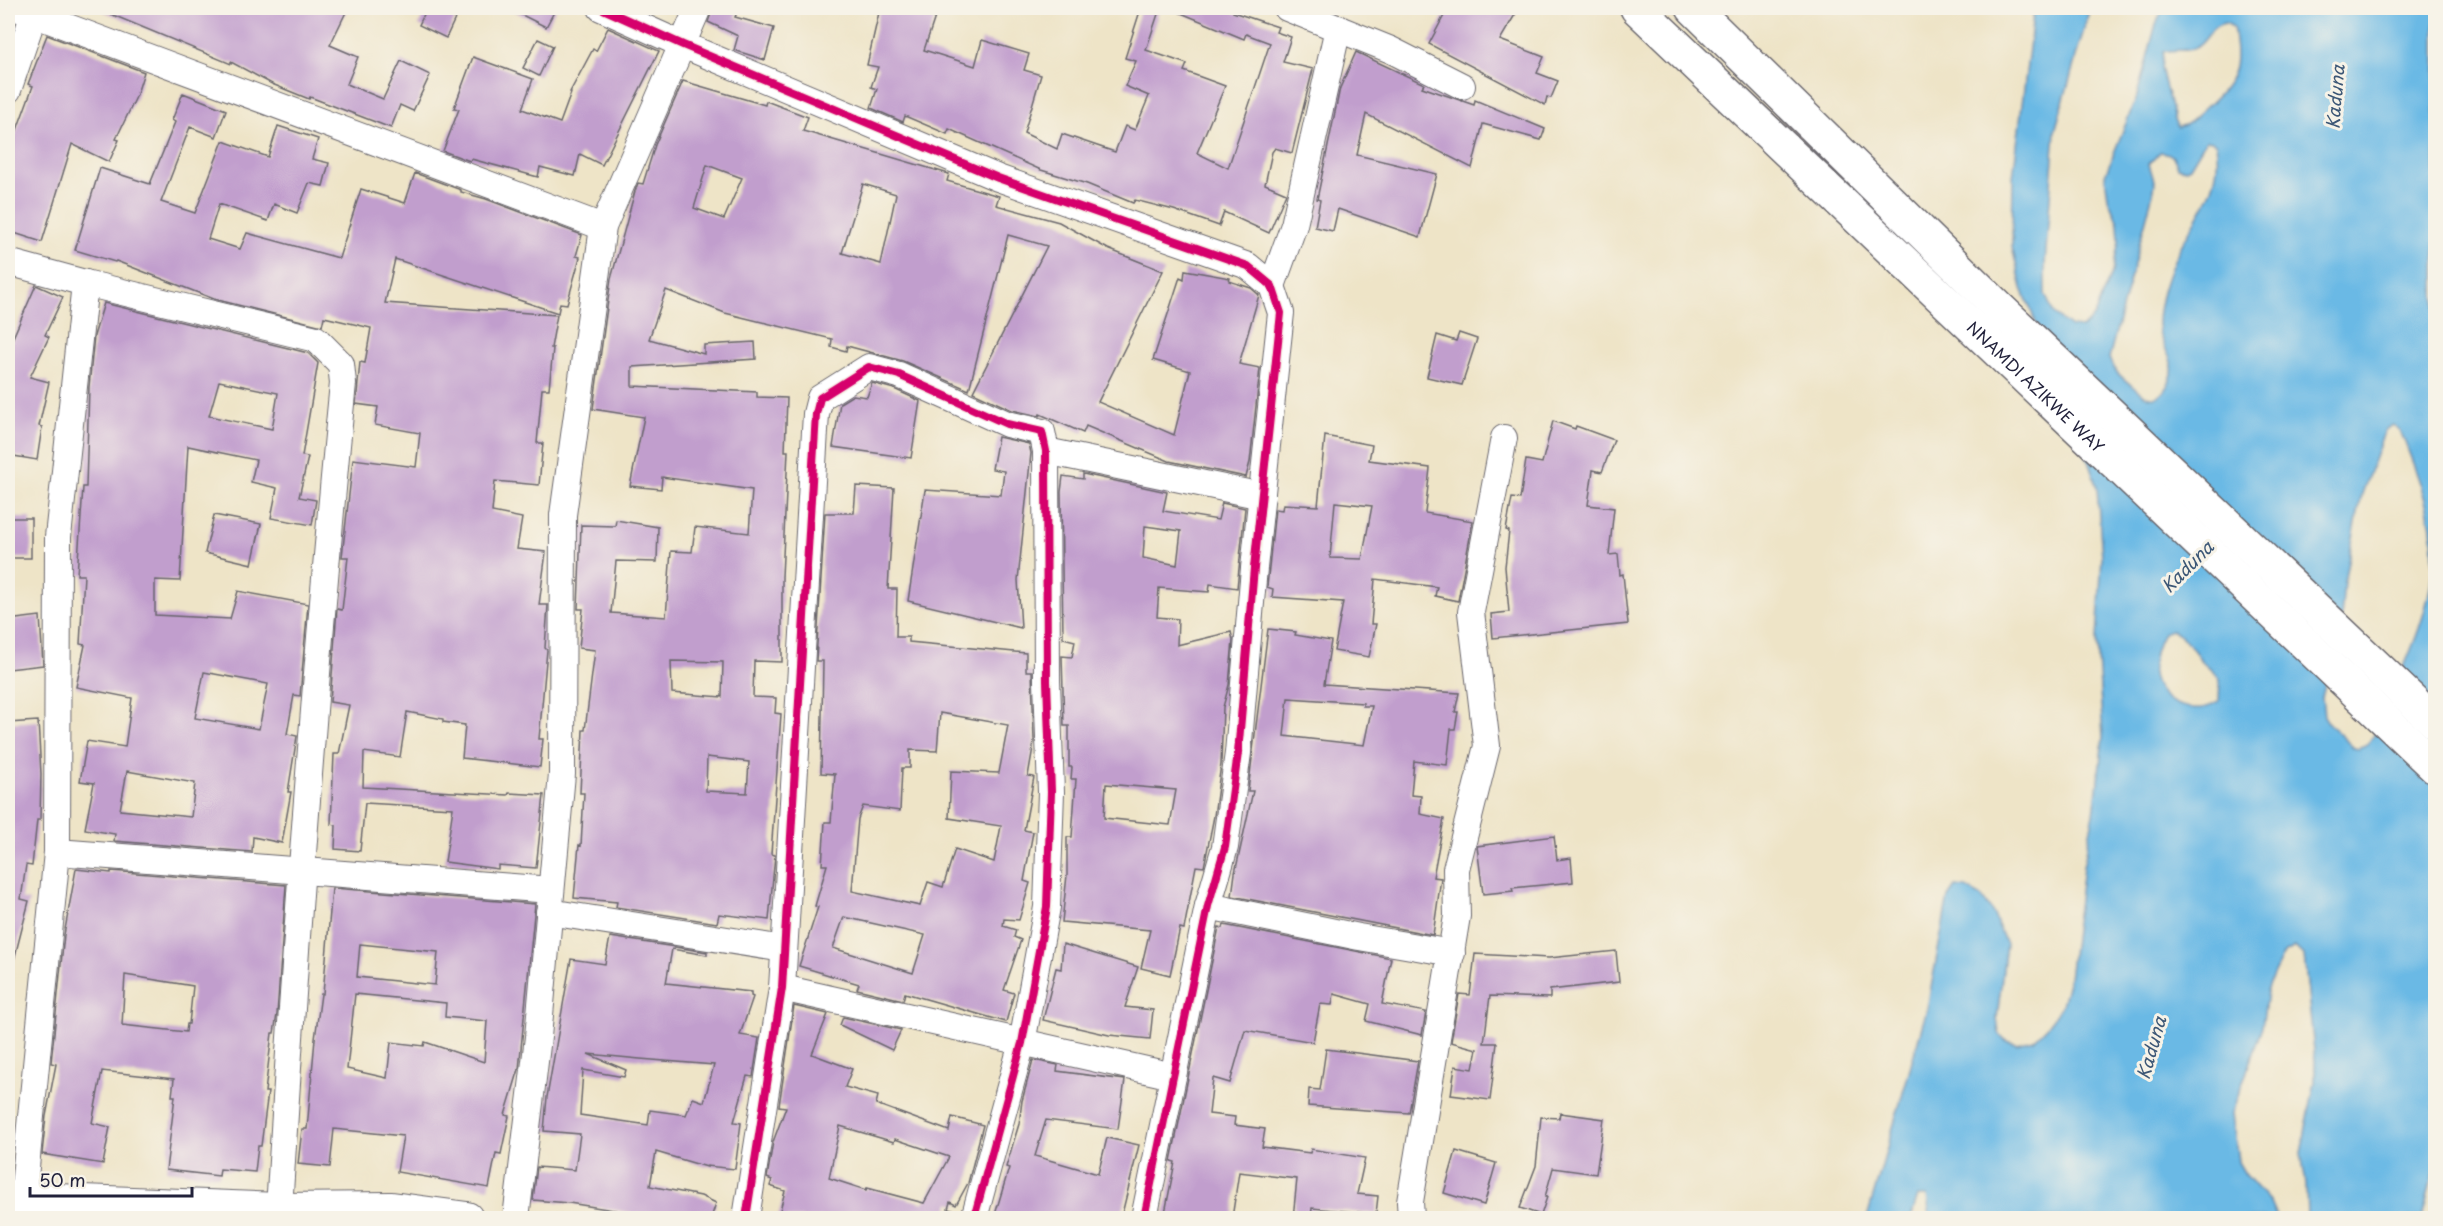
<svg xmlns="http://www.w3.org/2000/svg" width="2443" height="1226" viewBox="0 0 2443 1226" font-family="'Playpen Sans',sans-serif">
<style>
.water{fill:#6bb9e5;stroke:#466e90;stroke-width:1.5;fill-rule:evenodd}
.building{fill:#c19ecd;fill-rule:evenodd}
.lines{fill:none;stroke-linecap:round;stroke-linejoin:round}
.minor-casing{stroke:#69666c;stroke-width:28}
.tertiary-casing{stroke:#69666c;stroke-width:34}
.trunk-casing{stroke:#69666c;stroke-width:36}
.minor{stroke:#fff;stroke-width:26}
.tertiary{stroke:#fff;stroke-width:32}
.trunk{stroke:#fff;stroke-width:33}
.cycleway-casing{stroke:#f7f3e8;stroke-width:11}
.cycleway{stroke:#d6006c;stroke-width:8}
.labels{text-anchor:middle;stroke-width:6;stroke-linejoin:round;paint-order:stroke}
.street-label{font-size:16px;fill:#22223b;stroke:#f7f3e8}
.water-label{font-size:18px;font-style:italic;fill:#3c5776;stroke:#f7f3e8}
</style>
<rect width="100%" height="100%" fill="#f7f3e8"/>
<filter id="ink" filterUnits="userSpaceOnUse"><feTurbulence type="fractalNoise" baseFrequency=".0167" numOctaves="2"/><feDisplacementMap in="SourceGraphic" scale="12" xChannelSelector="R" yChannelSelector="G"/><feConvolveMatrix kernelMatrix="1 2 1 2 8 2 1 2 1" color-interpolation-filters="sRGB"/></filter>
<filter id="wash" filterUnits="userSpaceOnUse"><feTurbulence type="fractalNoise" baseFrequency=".008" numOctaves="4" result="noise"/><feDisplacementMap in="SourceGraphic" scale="24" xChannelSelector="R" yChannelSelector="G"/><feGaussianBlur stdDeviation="1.35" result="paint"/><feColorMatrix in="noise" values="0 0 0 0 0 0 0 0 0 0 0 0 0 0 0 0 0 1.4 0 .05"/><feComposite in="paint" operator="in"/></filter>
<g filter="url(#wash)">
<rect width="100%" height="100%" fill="#eee4c7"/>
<path class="water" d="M2034,8H2088V15L2055,131L2045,264V294L2054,314L2071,327L2082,328L2094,316L2113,269L2119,241L2118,223L2108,198L2105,175L2137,96L2156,24L2164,8H2435L2436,987L2433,1010L2436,1027V1162L2422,1218H2307L2306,1184L2301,1153L2315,1082V1060L2304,956L2295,947L2284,953L2273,975L2267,992L2262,1027L2232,1113L2238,1162L2245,1174L2270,1202L2277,1218H1930L1927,1196H1918L1911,1218H1867L1927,1009L1948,897L1955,887L1966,888L1982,897L1993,913L2006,944L1997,1018L1999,1033L2006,1041L2017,1044L2034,1040L2047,1027L2062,1005L2069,979L2083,867L2094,814L2103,738L2097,640L2102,557L2097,488L2073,415L2022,288L2012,247L2013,177ZM2226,23L2233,27C2240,70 2236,79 2205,108C2197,115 2189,125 2178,127L2174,120L2161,68L2163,52C2174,48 2186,53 2197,47C2210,38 2209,25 2226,23ZM2206,140L2212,141L2216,144C2224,186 2197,215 2179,250C2173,261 2168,275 2164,288C2161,299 2158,312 2158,324C2159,352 2186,362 2163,392C2153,404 2141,393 2132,386C2122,377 2113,371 2109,358L2153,193L2155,184L2149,164L2160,152C2171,152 2174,157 2178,167L2186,169L2190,167ZM2393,425L2400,430C2416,470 2434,514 2433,558C2433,615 2396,682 2374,735L2367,745L2359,749L2354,748L2329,724L2324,716L2322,697L2340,631L2344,581L2362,494L2383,435L2386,429ZM2171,630C2187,637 2192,650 2203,662C2208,668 2215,673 2220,679L2219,701C2197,718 2156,704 2153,674C2152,660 2156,646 2163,633Z"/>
<g id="blocks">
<g class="building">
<path d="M96,8H348L330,45L358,57L347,84L383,99L401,61L430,75L413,111L400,105L391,128L310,97L309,99L272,84L231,62V64Z"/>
<path d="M427,8H460L446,38L419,25Z"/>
<path d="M508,8H556L546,27Z"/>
<path d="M713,8H739L735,17L774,28L765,60L734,50L738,36L708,22Z"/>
<path d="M880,8H938L924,50L975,66L982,40L1029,54L1024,70L1041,75L1024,133L1057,149L1062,134L1115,152L1125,126L1135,130L1149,96L1125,86L1136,61L1125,58L1141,8H1160L1146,50L1187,64L1184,71L1225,86L1197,153L1228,168L1270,43L1246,34L1244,39L1169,8H1235L1233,12L1278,27L1276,32L1291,37L1283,62L1313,69L1292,153L1275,148L1272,152L1265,184L1286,193L1269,233L1224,212L1219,226L1174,210L1135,200L1133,203L1087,184L1041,170L949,129L947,134L905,116L903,122L871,108L877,89L871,87L878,67L867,65Z"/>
<path d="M1448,8H1505L1516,13L1500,40L1544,57L1537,73L1558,81L1551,98L1547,97L1545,105L1429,44Z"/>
<path d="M608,28L659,51L602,165L580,154L575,176L540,167L538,177L471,159L470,161L443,151L459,109L454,108L473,57L533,79L522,109L560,123L571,93L570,92L593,49L596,51Z"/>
<path d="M47,35L144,72L136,97L116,139L119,140L109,162L72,144L42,242L8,231V146L11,137L14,138L33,86L28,84Z"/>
<path d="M538,39L553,46L539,76L523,68Z"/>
<path d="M1356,52L1424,84L1422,87L1474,105L1475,100L1545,129L1541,140L1483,124L1472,168L1366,114L1357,155L1437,174L1420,237L1338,209L1333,231L1315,227L1320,200L1317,199L1340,88Z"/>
<path d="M683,81L765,105L766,101L808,117L803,131L949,174L947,181L999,196L996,205L1059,222L1108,249L1163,271L1098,402L1174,435L1190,371L1153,360L1180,277L1184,279L1185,270L1230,278L1229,281L1251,288L1259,295L1239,364L1260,368L1250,462L1246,477L1169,461L1086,426L1083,433L1040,414L1039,416L1012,410L973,392L1047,246L1008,235L969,390L903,361L847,346L846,351L831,347L832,339L725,313L666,290L649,339L704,354V345L755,342L756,359L632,367V386L757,392V397L787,398L785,451H788L782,577V662L754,661L753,697L776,698L775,713L781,714L771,854L775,855L769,920L719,914L717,923L616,907L617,902L574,898L579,845L581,846L584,793H580L583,730H585L595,650L579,648L583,609H578L581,525L615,526L616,520L658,527L657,562L616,561L611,613L666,617L671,551L692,552L695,527L749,533L752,490L662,477L661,489L630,486L644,417L593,409L611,279L635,191L638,183L643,184L655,145ZM707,165L742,178L724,219L694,208ZM863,184L896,194L881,264L842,253ZM671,661L723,662L722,697L672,693ZM707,757L749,762L747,793L706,791Z"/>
<path d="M183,93L226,110L216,137L190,127L161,202L195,213L223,141L268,157L278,126L318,139L312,159L329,163L323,186L309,183L297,213L274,204L268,221L219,204L208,239L240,249L247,233L339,258L361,189L405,203L415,173L461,190V192L486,199L582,235L576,256L580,257L567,304L560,303L558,313L395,259L385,303L557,315L551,348H553L549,389H542L537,443H543L539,485L495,481L492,512L522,518L517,549L546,552L539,605H548L545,648L547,650L539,739H543L540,767L462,758L465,725L443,722V719L407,712L400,757L364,752L363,787L508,795L509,793L544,795L536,868L498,865V869L445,862L453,808L365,803L360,851L335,849L336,825L331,824L334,754H339L349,705L330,702L337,609L342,610L348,557H342L353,459L416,467L420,433L375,425L378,407L356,404L360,362L365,363L371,328L324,317L322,326L214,299L116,261L115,262L75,250L100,168L150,184L175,122L172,120Z"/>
<path d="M36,285L63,297L45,335L49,337L30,377L49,382L39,426L42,427L37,460L8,455V349Z"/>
<path d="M104,303L308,353L318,363L302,456L308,457L299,497L316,500L312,525L271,518L277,488L251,482L256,460L188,446L180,581L155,580V615L230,619L238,591L308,604L300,696L294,695L287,734L297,736L288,792H291L282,843L253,837L252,852L114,841L115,834L85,829L94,783L80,781L87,741L125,747L132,698L76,687L85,645L80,644L84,575H77L83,487H86L89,387L94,336ZM219,381L278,393L272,429L209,416ZM204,672L268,684L259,729L195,718ZM127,771L195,783L191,817L120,810Z"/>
<path d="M1459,333L1477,339L1462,385L1427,377L1437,335L1456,341Z"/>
<path d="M872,383L894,389L920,401L911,458L833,447L840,403L853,395L867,397Z"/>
<path d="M1553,421L1575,429L1576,426L1614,440L1602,472L1593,470L1588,505L1614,508L1609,555L1618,554L1620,575L1623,574L1628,624L1493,638L1491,614L1509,612L1505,567L1509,531L1506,530L1512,498L1520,499L1526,460L1542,463Z"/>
<path d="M1325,436L1372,445L1369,460L1430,468L1425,513L1473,521L1458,601L1435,596L1437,587L1375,579L1371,624H1376L1369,657L1334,651L1343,602L1272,597L1273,589L1267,587L1275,509L1282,510L1283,504L1318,506ZM1335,502L1372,506L1362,559L1330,558Z"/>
<path d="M998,437L1029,444L1031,453L1018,580L1021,628L908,601L925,490L1001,495L1004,471L992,469Z"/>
<path d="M1083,474L1167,492L1163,511L1218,520L1222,503L1245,508L1237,588L1210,584L1209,592L1159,588L1157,617L1178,619L1177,645L1231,632L1233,640L1229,685L1223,707L1221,764L1214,816L1204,867L1196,866L1184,929L1180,928L1170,975L1141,968L1150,930L1062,922L1067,875V837H1072L1076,779H1071L1072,767H1069V726H1064L1062,656L1072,657L1075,641L1063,638L1061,492L1063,476L1083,479ZM1145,526L1181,531L1177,565L1143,558ZM1106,784L1176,790L1170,825L1104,818Z"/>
<path d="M856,486L894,488L888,589H897L896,637H909V642L1026,653V671H1032L1034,742L1028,776L1034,777L1024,830L1033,832L1024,881L1030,883L1019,920L1004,919L1003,926L1016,930L1014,937L1021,940L1004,990L1014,993L1006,1022L905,993L903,1000L857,989L859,984L799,966L818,907L815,906L827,865H822L825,822H831L835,774L821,773L823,661H816L825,513H854ZM940,713L1008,725L999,773L951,771L949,818L1001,826L994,862L955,849L943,887L928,882L920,906L852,891L858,819L863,806L900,811L902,768H910V750L937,751ZM844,917L925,935L913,973L833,948Z"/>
<path d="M214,515L261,524L252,564L205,553Z"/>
<rect x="8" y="518" width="23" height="40"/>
<path d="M40,616L43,665L9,669L8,620Z"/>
<path d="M1268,629L1296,632L1295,635L1331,641L1324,684L1459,693L1455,712H1458L1455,729H1451L1447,765L1414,761L1411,795L1421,796L1420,814L1444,819L1433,877L1441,878L1433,935L1232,896L1235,873L1253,791H1248ZM1288,698L1363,703V706H1372L1364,745L1284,736Z"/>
<path d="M38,721L41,774L40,820H37L32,866L26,865L21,899L29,901L14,960L8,959V723Z"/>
<path d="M1554,836L1557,860L1571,858L1573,882L1512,888L1513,891L1483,894L1477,846Z"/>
<path d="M76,869L111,873V871L286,885L277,1014L274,1033H272L265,1092H268L261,1146H258L255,1172L220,1169L219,1176L166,1170L175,1096H172L174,1079L102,1071L92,1123L110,1127L103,1164L42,1154L46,1116L56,1064L51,1063L64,935ZM125,975L193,986L189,1024H187L186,1032L122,1025Z"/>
<path d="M332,888L535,904L519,1069L505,1115L509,1116L501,1154L496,1153L489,1188L397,1172L403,1136L334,1129L330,1167L298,1164L302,1129H307L315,1039L321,994H323ZM360,944L438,952L435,985L357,977ZM355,994L446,1003L445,1017L487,1021L484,1062L425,1042L424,1046L391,1042L387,1078L347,1069Z"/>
<path d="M1224,925L1391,958L1382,1004L1426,1012L1422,1035L1366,1021L1370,1004L1334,994L1332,1005L1320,1004L1313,1042L1245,1030L1230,1083L1213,1078L1209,1114L1235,1117L1234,1125L1265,1129L1262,1147L1310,1153L1311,1149L1365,1158L1357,1194L1378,1196L1376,1214L1312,1208L1311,1218H1293L1297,1179L1239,1172L1232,1218H1164L1175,1162L1171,1161L1219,927L1223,928Z"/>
<path d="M610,937L707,952V955L672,949L666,983L751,992V996L753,997L740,1035L759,1038L753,1077L747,1076L734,1122L741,1123L735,1169L707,1166V1167L656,1152L650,1186L701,1196L716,1203L711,1218H664L569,1203L533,1200L537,1167L575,1170L580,1134L544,1131L547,1097L571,959L605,964ZM588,1054L640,1059L714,1065L704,1102L693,1098L686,1115L650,1110L648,1125L580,1115L583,1070L624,1077L626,1070Z"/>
<path d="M1063,944L1138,967L1125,1007L1153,1010L1150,1039L1109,1035L1043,1020L1056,968L1061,969Z"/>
<path d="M1616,951L1619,982L1550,990V998L1490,996L1484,1043H1497L1490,1100L1451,1095L1455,1066L1473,1069L1477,1049L1451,1042L1459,994L1470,995L1475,954L1549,958Z"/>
<path d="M794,1006L828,1014L812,1054L852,1069L845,1087L878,1096L876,1104L949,1131L952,1117L983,1125L968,1183L956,1205L950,1202L948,1209L960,1212L959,1218H778L785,1191L770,1186L772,1180L767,1178L773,1142L786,1107L779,1106ZM840,1126L894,1142L895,1139L949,1157L924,1203L867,1188L866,1190L829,1178Z"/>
<path d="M843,1017L901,1030L892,1050L840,1025Z"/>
<path d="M1326,1049L1418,1061L1409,1113L1308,1106L1309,1089L1320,1090Z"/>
<path d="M1033,1060L1058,1065L1057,1071L1125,1080L1118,1129L1046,1120L1035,1156L1098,1174L1107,1138L1139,1145L1121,1218H994L1009,1168L1006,1167L1019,1124L1022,1101Z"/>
<path d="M1560,1113L1604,1119L1596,1174L1553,1168L1545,1197H1547L1541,1215L1520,1208L1536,1166L1541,1117L1559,1118Z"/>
<path d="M1456,1151L1496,1163L1484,1205L1444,1193Z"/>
</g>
</g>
</g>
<g filter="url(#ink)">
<use href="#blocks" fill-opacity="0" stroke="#69666c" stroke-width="1.5"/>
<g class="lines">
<g class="minor-casing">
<g id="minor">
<path d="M17,8L603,227"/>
<path d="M601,8L683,45L998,178L1248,266L1272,286L1281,313L1254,568L1238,753L1225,847L1208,906L1144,1218"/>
<path d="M1287,8L1391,50L1462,86"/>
<path d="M8,90L36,8"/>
<path d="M8,262L85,283L316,339L341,364L343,383C316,658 296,933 279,1209L274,1218"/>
<path d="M1272,286L1294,225L1338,28"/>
<path d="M1046,451L1262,496"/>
<path d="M57,852L551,890"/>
<path d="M1208,906L1359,937L1452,953"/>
<path d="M549,912L784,949"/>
<path d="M782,988L1173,1076"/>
<path d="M21,1218L57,852L58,537L85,283"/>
<path d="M516,1218L538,1037L562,774L563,515L603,227L698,8"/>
<path d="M746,1218L782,988L816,414L820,398L869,367L899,375L1007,424L1042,432L1046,451L1047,681L1051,792L1047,907L1022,1043L974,1218"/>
<path d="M1411,1218L1410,1202L1457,916L1456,869L1487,746L1471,612L1504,438"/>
</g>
</g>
<g class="tertiary-casing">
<path id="tertiary" d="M8,1198L279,1209L392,1208L467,1218"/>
</g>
<g class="trunk-casing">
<g id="trunk">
<path id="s1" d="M1637,8L2436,768"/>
<path d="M1693,8L1998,307L2436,723"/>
</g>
</g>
<use href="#minor" class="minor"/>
<use href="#tertiary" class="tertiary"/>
<use href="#trunk" class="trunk"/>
<g class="cycleway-casing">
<g id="cycleway">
<path d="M601,8L683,45L998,178L1248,266L1272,286L1281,313L1254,568L1238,753L1225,847L1208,906L1144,1218"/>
<path d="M746,1218L782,988L816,414L820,398L869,367L899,375L1007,424L1042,432L1046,451L1047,681L1051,792L1047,907L1022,1043L974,1218"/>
</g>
</g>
<use href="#cycleway" class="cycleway"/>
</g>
</g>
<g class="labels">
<g class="street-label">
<text dy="6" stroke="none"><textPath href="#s1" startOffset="550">NNAMDI AZIKWE WAY</textPath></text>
</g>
<g class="water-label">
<text transform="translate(2336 97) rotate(-85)" y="6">Kaduna</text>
<text transform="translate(2188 567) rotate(-45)" y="6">Kaduna</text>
<text transform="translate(2152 1048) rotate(-74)" y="6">Kaduna</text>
</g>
</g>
<rect width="2443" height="1226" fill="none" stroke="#f7f3e8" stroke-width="30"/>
<path d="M30 1187v9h162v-9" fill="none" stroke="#22223b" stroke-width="3"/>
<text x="39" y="1187" font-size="18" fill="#22223b" stroke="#f7f3e8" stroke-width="4.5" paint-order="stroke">50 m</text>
</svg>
